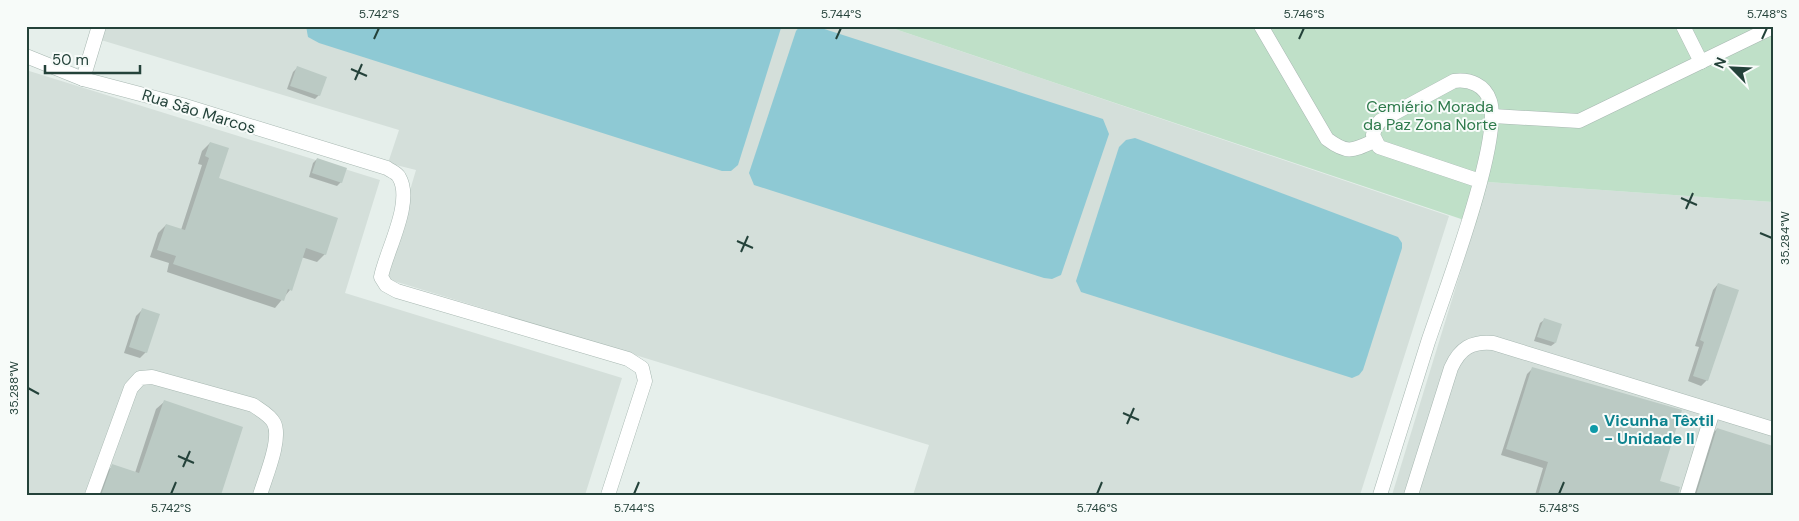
<svg xmlns="http://www.w3.org/2000/svg" width="1799" height="521" viewBox="0 0 1799 521" font-family="'DM Sans',sans-serif">
<style>
.built{fill:#d4dfda}
.green{fill:#bfe0c8}
.water{fill:#8ec9d4}
.shadow{fill:#0003}
.building{fill:#bbcac4}
.lines{fill:none;stroke-linecap:round;stroke-linejoin:round}
.minor-casing{stroke:#a8b8b2;stroke-width:15}
.minor{stroke:#fff;stroke-width:14}
.ticks{fill:none;stroke:#24423a;stroke-width:2}
.culture-dot{fill:#0f9aa8;stroke:#f7fbf9;stroke-width:2}
.labels{text-anchor:middle;stroke-width:4;stroke-linejoin:round;paint-order:stroke}
.park-label{font-size:16px;fill:#2d7a4b;stroke:#f7fbf9}
.street-label{font-size:16px;fill:#24423a;stroke:#f7fbf9}
.culture-label{font-size:16px;font-weight:bold;fill:#0d838f;stroke:#f7fbf9;text-anchor:start}
.neatline{fill:none;stroke:#24423a;stroke-width:2}
.ticks-label{font-size:12px;text-anchor:middle;fill:#24423a}
</style>
<rect width="100%" height="100%" fill="#e6efeb"/>
<g class="built">
<path d="M105,26H886L1449,216L1360,495H913L929,445L384,278L416,170L388,163L399,130L101,40Z"/>
<path d="M26,70L380,180L345,293L622,378L585,495H26Z"/>
<path d="M1488,182L1773,202V495H1392Z"/>
</g>
<path class="green" d="M886,26H1773V202L1488,182L1476,224Z"/>
<g class="water">
<path d="M306,26H780L781,28L738,165L731,171H722L319,43L308,37Z"/>
<path d="M800,26H815L1103,119L1109,134L1061,275L1052,279L1044,278L754,185L749,173L796,31Z"/>
<path d="M1135,138L1398,237L1402,243V248L1363,370L1359,375L1352,378L1081,292L1076,281L1119,147L1126,140Z"/>
</g>
<g class="shadow">
<path d="M297,68L319,95L315,99L287,89L293,72Z"/>
<path d="M210,143L218,179L325,254L317,262L301,257L290,290L275,308L167,272L169,263L150,257L158,233L166,225L181,230L202,165L198,164L202,151Z"/>
<path d="M317,159L341,182L337,186L309,177L313,163Z"/>
<path d="M1718,284L1707,380L1701,386L1688,381L1699,347L1695,346L1713,290Z"/>
<path d="M142,310L146,352L140,358L124,353L136,316Z"/>
<path d="M1544,320L1555,343L1551,346L1534,341L1540,323Z"/>
<path d="M1533,368L1658,481L1678,495H1535L1543,468L1501,455L1527,374Z"/>
<path d="M164,402L220,495H98L105,473L113,466L135,473L156,409Z"/>
<path d="M1717,429L1773,495H1693L1711,435Z"/>
</g>
<g class="building">
<path d="M297,66L327,77L320,96L290,86Z"/>
<path d="M210,142L229,148L219,178L338,218L326,255L306,248L292,291L288,289L284,301L173,264L176,256L157,250L166,224L185,230L209,158L205,156Z"/>
<path d="M317,158L347,168L342,183L312,173Z"/>
<path d="M1718,283L1739,290L1708,381L1693,376L1704,342L1700,340Z"/>
<path d="M142,308L160,314L147,353L129,347Z"/>
<path d="M1544,318L1562,324L1556,343L1537,337Z"/>
<path d="M1532,367L1682,410L1660,481L1680,487L1678,495H1538L1548,462L1506,449Z"/>
<path d="M164,400L243,427L221,495H101L112,464L139,473Z"/>
<path d="M1717,428L1773,446V495H1696Z"/>
</g>
<g class="lines">
<g class="minor-casing">
<g id="minor">
<path d="M1261,26L1327,139C1347,154 1352,151 1374,141"/>
<path d="M1683,26L1701,62"/>
<path d="M26,56L83,79L182,105L387,168C391,171 397,173 399,177C414,202 386,251 381,277L386,285L397,291L628,359L642,368L645,381L608,495"/>
<path d="M83,79L99,26"/>
<path d="M1493,116L1579,121L1773,27"/>
<path d="M92,495L131,388L140,378L152,377L253,405C260,410 270,415 274,423C282,439 265,478 260,495"/>
<path d="M1380,495C1396,444 1412,393 1428,342C1443,297 1503,140 1490,101C1485,85 1470,79 1454,81L1380,121L1375,128L1373,135L1379,147L1480,181"/>
<path d="M1411,495L1451,368C1460,348 1472,341 1493,343L1773,429"/>
<path d="M1687,495L1713,411"/>
</g>
</g>
<use href="#minor" class="minor"/>
</g>
<path class="ticks" d="M374,39L379,28M836,39L841,28M1299,39L1304,28M1762,39L1767,28M351,69L367,76M355,80L362,64M1681,198L1697,205M1686,209L1693,193M1760,233L1772,238M737,241L753,248M741,252L748,236M28,388L39,394M1123,413L1139,420M1127,424L1134,408M178,456L194,463M183,467L190,451M171,494L176,482M634,494L639,482M1097,494L1102,482M1559,494L1564,482"/>
<circle class="culture-dot" cx="1594" cy="429" r="5"/>
<g class="labels">
<g class="park-label">
<text x="1430" y="112">Cemiério Morada<tspan x="1430" dy="18">da Paz Zona Norte</tspan></text>
</g>
<g class="street-label">
<text transform="translate(199 111) rotate(17)" y="6">Rua São Marcos</text>
</g>
<g class="culture-label">
<text x="1604" y="426">Vicunha Têxtil<tspan x="1604" dy="18">- Unidade II</tspan></text>
</g>
</g>
<rect width="1799" height="521" fill="none" stroke="#f7fbf9" stroke-width="55"/>
<g transform="translate(1732 68) rotate(294)" stroke="#f7fbf9" stroke-width="4" paint-order="stroke">
<path d="M0-4L9 19L0 12L-9 19Z" fill="#24423a"/>
<text y="-8" font-size="14" font-weight="bold" text-anchor="middle" fill="#24423a">N</text>
</g>
<path d="M45 65v8h95v-8" fill="none" stroke="#24423a" stroke-width="2.5"/>
<text x="52" y="65" font-size="15" fill="#24423a" stroke="#f7fbf9" stroke-width="4" paint-order="stroke">50 m</text>
<rect x="28" y="28" width="1744" height="466" class="neatline"/>
<g class="ticks-label">
<text x="379" y="18">5.742°S</text>
<text x="841" y="18">5.744°S</text>
<text x="1304" y="18">5.746°S</text>
<text x="1767" y="18">5.748°S</text>
<text transform="translate(1785 238) rotate(-90)" y="4">35.284°W</text>
<text transform="translate(14 388) rotate(-90)" y="4">35.288°W</text>
<text x="171" y="512">5.742°S</text>
<text x="634" y="512">5.744°S</text>
<text x="1097" y="512">5.746°S</text>
<text x="1559" y="512">5.748°S</text>
</g>
</svg>
